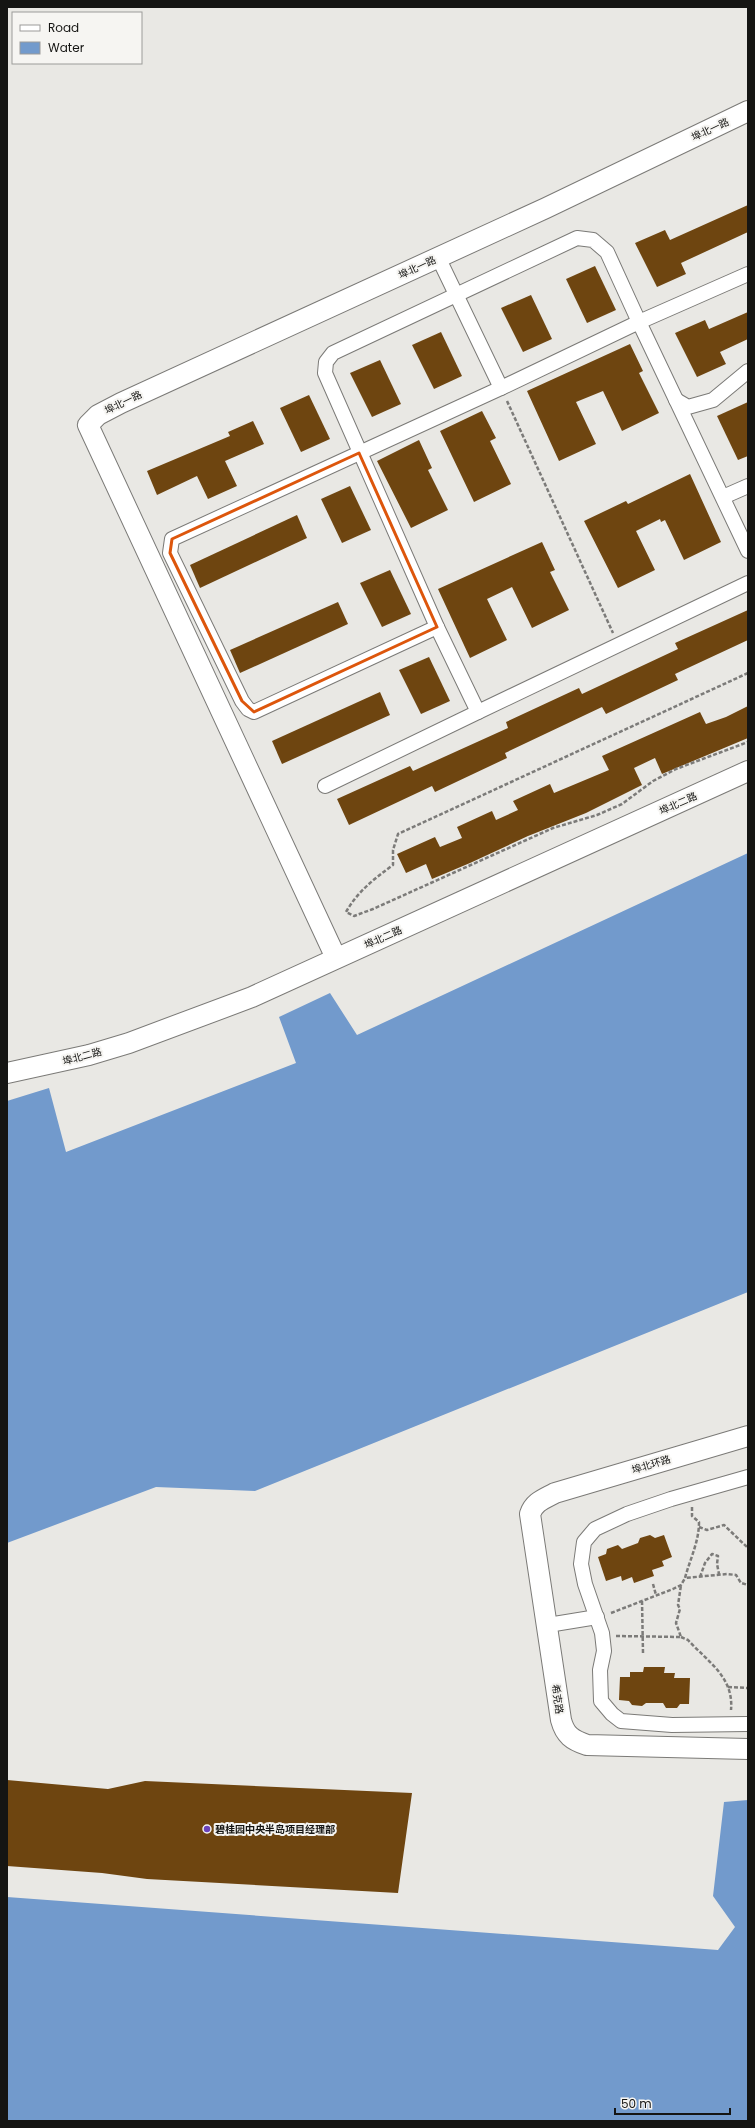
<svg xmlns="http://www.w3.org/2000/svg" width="755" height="2128" viewBox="0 0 755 2128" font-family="Poppins,'Noto Sans SC',sans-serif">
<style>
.water{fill:#729acc}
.building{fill:#6e4510}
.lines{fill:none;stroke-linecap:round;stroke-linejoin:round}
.street-casing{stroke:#7b7a77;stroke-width:16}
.secondary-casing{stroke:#7b7a77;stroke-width:22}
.path{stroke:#7c7b79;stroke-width:2.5;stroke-dasharray:4 2;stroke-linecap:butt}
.street{stroke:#fff;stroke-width:14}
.secondary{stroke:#fff;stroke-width:20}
.marked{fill:none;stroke:#dd560c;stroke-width:3;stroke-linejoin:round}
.poi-dot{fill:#6a43bb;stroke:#f6f5f2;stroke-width:1.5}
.labels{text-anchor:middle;stroke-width:4;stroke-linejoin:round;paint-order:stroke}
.street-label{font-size:10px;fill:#151513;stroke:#f6f5f2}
.poi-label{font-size:10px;font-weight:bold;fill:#151513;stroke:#f6f5f2;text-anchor:start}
</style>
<rect width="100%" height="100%" fill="#e9e8e4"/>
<g class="water">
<path d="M748,853V1292L255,1491L156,1487L7,1543V1101L49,1088L66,1152L296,1063L279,1017L330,993L357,1035Z"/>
<path d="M748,1800V2121H7V1897L718,1950L735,1927L713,1896L724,1802Z"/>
</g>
<g class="building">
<path d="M748,205V232L681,263L686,274L657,287L635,243L665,230L670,240Z"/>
<path d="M595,266L616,310L587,323L566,279Z"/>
<path d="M531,295L552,339L523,352L501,308Z"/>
<path d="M748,312V339L720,352L726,364L697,377L675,333L705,320L709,329Z"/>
<path d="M441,332L462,376L434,389L412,345Z"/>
<path d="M630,344L643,371L639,373L659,413L622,431L603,391L576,402L596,444L559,461L527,391Z"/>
<path d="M380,360L401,404L372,417L350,373Z"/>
<path d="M309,395L330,439L301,452L280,408Z"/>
<path d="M748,402V456L738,460L717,416Z"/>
<path d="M482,411L496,438L490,441L511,484L474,502L440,431Z"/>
<path d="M253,421L264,444L225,461L237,486L208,499L197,476L157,495L147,471L230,436L228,432Z"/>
<path d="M419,440L432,468L428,470L448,510L411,528L377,461Z"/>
<path d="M690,474L721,542L684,560L665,520L661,522L660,519L636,531L655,570L618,588L584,521L626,501L628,504Z"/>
<path d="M350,486L371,530L342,543L321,499Z"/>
<path d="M297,515L307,538L200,588L190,565Z"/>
<path d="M542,542L555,570L550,572L569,610L532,628L512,587L487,599L507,640L470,658L438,589Z"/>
<path d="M390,570L411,614L382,627L360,583Z"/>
<path d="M338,602L348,624L240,673L230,650Z"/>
<path d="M748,610V640L675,674L678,680L606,714L602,707L505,753L507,758L435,792L432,786L349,825L337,799L410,766L413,771L508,728L506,722L579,688L582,694L678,649L675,643Z"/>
<path d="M429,657L450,701L421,714L399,670Z"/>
<path d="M380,692L390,715L282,764L272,741Z"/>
<path d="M748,706V738L662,774L655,758L634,768L642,785L586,813L528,836L470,863L432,879L426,864L406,873L397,854L435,837L440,847L462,838L457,827L492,811L496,820L518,810L513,801L550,784L554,793L609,770L602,756L700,712L706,724L726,717Z"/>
<path d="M650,1535L655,1538L664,1535L672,1557L662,1561L664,1566L652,1570L654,1576L634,1583L632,1577L622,1581L621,1576L606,1581L598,1557L606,1554L607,1549L618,1545L622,1549L638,1543L640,1538Z"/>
<path d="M644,1667H665L664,1673H675L674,1678H690L689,1704H680L677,1708H666L663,1703H646L642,1706L632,1705L629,1701L619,1700L620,1677H630V1672H643Z"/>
<path d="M7,1780L108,1789L145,1781L412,1793L398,1893L147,1879L102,1873L7,1866Z"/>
</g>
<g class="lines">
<g class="street-casing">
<g id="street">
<path d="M748,274L639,322L607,252L593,240L577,238L333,353L326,362L325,373L437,627L478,712L748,583"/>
<path d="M501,388L639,322L748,551"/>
<path d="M676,400L688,407L713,400L748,371"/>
<path d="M723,497L748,486"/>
<path d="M437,627L254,712L248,709L242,701L170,553L172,539L501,388L438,257"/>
<path d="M325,786L478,712"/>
<path d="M748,1477L671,1499L627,1514L595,1529L584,1542L581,1564L585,1584L602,1633L604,1651L600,1670L601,1701L612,1714L621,1721L672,1725L748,1724"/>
<path d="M548,1625L597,1617"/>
</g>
</g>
<g class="secondary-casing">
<g id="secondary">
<path d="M336,958L88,425L98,415L121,403L546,208L748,111"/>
<path d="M7,1073L89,1055L129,1043L252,997L748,771"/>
<path d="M748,1436L555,1493C544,1499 534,1502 530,1514L561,1720C565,1735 572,1740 587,1745L748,1749"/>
</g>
</g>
<g class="path">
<path d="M507,401L613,633"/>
<path d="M748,673L398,834L393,850V865C374,879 358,891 346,912L354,916L373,909L553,828L597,815L622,804L653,781L676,769L748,742"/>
<path d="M692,1507V1516L699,1522C699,1542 690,1559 685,1578L727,1574L736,1575L741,1583L748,1585"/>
<path d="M699,1527L707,1530L724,1525L748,1548"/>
<path d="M700,1577L705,1563L712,1554L718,1556L717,1564L719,1574"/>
<path d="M653,1584L656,1595"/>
<path d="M642,1601L643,1653"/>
<path d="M611,1613L673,1589L681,1585L685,1578"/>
<path d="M616,1636L681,1637L676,1623L680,1609L678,1605L681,1585"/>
<path d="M681,1637L688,1640C708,1662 734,1677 731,1710"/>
<path d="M728,1687L748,1688"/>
</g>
<use href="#street" class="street"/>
<use href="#secondary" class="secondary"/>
</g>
<path class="marked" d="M359,453L437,627L254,712L242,701L170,553L172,539Z"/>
<circle class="poi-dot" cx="207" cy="1829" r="4"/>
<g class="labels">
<g class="street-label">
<text transform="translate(710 129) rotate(-25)" y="4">埠北一路</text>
<text transform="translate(417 267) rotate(-25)" y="4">埠北一路</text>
<text transform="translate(123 402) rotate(-26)" y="4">埠北一路</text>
<text transform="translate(678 803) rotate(-24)" y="4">埠北二路</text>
<text transform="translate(383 937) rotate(-24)" y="4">埠北二路</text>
<text transform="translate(82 1056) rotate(-15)" y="4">埠北二路</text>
<text transform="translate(651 1464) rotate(-17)" y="4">埠北环路</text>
<text transform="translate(558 1699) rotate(82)" y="4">希克路</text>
</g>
<g class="poi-label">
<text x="215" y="1833">碧桂园中央半岛项目经理部</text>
</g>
</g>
<rect width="755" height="2128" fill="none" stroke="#151513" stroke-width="16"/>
<rect x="12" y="12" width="130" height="52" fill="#f6f5f2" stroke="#9c9b99"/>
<rect x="20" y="25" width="20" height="6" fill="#ffffff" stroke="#9c9b99"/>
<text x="48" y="32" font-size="12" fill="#151513">Road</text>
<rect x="20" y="42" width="20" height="12" fill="#729acc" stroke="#9c9b99"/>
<text x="48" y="52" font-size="12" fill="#151513">Water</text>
<path d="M615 2108v6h115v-6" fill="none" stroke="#151513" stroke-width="2"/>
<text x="621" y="2108" font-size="12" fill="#151513" stroke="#f6f5f2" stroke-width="3" paint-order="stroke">50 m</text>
</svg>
